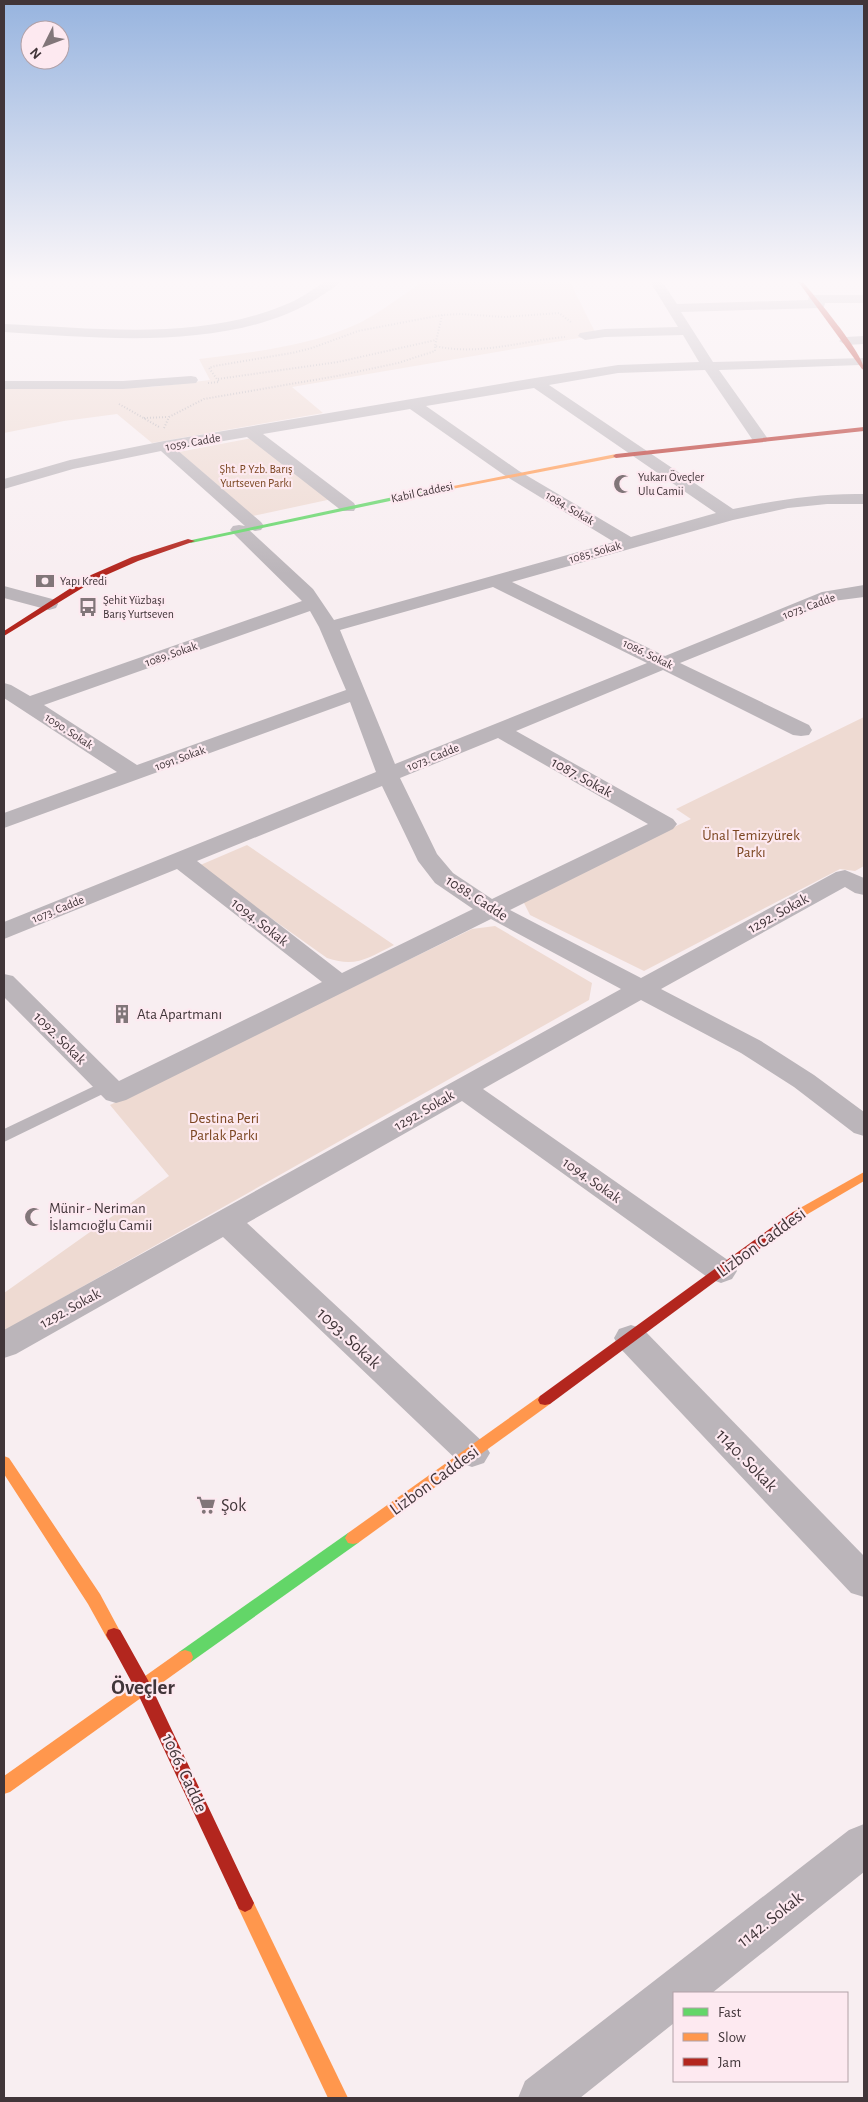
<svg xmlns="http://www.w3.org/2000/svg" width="868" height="2102" viewBox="0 0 868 2102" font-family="'Alegreya Sans',sans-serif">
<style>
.green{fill:#eedad2}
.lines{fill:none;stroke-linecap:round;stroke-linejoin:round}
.path{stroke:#b8b2b6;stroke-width:2;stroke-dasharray:1 2;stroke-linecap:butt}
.lane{fill:#bbb5ba;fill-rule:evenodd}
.street{fill:#bbb5ba;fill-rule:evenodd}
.fast{fill:#63d668;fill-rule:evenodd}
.slow{fill:#ff974d;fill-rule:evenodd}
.jam{fill:#b3261e;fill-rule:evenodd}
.labels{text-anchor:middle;stroke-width:4.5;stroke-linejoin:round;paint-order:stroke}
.far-street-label{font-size:12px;fill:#413539;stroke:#fde9f0}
.far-park-label{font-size:12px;fill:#7b4621;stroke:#fde9f0}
.far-poi-label{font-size:12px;fill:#413539;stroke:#fde9f0;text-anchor:start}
.street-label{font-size:15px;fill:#413539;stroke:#fde9f0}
.park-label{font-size:15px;fill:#7b4621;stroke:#fde9f0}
.poi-label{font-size:15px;fill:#413539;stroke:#fde9f0;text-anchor:start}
.near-street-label{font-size:18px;fill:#413539;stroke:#fde9f0}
.near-poi-label{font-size:18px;fill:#413539;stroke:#fde9f0;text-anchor:start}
.near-quarter-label{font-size:21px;font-weight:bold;fill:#413539;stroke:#fde9f0}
</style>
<rect width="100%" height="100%" fill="#f8eef1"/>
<g class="green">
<path d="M426,280H569L598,338H579L292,387L323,413L152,443L117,414L64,421L4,433V389L152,387L210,380L199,359C252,352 306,347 355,325C376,316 405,293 426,280Z"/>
<path d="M257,437L332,499L253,516L179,452Z"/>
<path d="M864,717V866L855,871L840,869L644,971L530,915L522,899L691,819L676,809Z"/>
<path d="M247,845L394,945C368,958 356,968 327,958L198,866Z"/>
<path d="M495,926L592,983L589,1000L4,1331V1293L169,1176L110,1105L472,929Z"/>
</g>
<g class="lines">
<g class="path">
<path d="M442,315L435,346C479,356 521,341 565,337"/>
<path d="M218,379L338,362L436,340"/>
<path d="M208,383L219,382L209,368L215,366L292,353L312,348L358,331L442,315L461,314L504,317L559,313L572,323"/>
<path d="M119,404L159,427"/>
<path d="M144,418L168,417"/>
<path d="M164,428L169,417L204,399L337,376L398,363L435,351V346"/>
</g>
<path class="lane" d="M107,1080L113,1081L115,1085L113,1089L4,1142V1129Z"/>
<g class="street">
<path d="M328,280H342C337,287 326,292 318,298C231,352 102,338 4,332V324C95,328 196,341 282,306C299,300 313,289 328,280Z"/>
<path d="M649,280H661L677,304L808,300L809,296L814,295H864V303H825L824,307L819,308L681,312L713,362L864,358V364L860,365L719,370L768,439L766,442H754L705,370L618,373L549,385L733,509C777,500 819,493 864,494V504H827L788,508L733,520L512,582L665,656L822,592L864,585V597L833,601L680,663L809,725L812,730L809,735L801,736L793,735L663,670L516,731L673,819L677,824L673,829L510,910L641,978L836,872L845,870L864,878V895L855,893L845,887L661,989L761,1041L814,1075L864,1112V1136L854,1133L794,1087L741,1053L641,1000L483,1089L732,1263L737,1271L732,1279L721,1283L710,1279L462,1101L247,1223L484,1443L490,1453L484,1463L472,1467L460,1463L223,1237L16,1354L4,1358V1330L621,989L491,919L126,1100L116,1103L106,1100L4,997V974L13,976L119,1081L322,982L177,869L4,939V922L376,772L350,702L4,828V813L117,772L4,698V683L11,685L30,696L302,601L230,530L233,526L239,525L245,526L161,451L73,469L4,489V479L70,460L164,441L535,378L618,365L699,362L683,335L605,337L585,340L578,336L580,333L605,329L678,327ZM534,388L716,513L631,537L519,471L426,406ZM410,409L507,477L614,542L334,620L313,589L247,528L255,531L261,530L264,526L261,522L176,449L247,437L342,511H354L356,507L354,503L263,434ZM493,587L647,663L395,764L340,630ZM310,611L319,627L346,690L137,765L44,705ZM498,738L648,824L492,899L453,873L437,854L400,778ZM382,786L418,861L435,883L473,909L342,973L197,861Z"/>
<path d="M864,336V344L846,345L839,341L846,337Z"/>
<path d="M191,376L196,377L198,380L196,383L123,389H4V381H123Z"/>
<path d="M4,586L56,600L58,604L56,608L49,610L4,598Z"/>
<path d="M631,1325L643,1329L864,1556V1597L851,1593L619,1347L614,1338L619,1329Z"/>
<path d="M864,1824V1872L712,1993H674V2023L580,2098H518L525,2081L849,1830Z"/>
</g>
<g class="fast">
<path d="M426,490L429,492L428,493L191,543L187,541Z"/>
<path d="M353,1532L358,1533L361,1538L358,1543L191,1662L185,1664L179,1662L177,1657L179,1652L348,1533Z"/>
</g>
<g class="slow">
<path d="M616,454L619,456L618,457L426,494L423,492Z"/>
<path d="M864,1172V1181L801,1218H793L791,1215L793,1212Z"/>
<path d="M545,1395L550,1396L552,1400L550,1404L358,1543L353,1544L348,1543L345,1538L348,1533L540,1396Z"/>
<path d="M4,1456L9,1458L100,1594L122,1635L120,1640L114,1642L108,1640L88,1604L4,1474Z"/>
<path d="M185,1650L191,1652L193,1657L191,1662L10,1792L4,1794V1776L179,1652Z"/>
<path d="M245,1894L251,1897L348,2098H328L236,1903L239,1897Z"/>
</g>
<g class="jam">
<path d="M797,280H801C814,295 864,354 864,370L862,369Z"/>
<path d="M864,427V431L616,458L613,456L616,454Z"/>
<path d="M188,539L195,541L138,561L97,579L4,636V631L91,575L132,557Z"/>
<path d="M797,1211L801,1212L803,1215L801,1218L550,1404L545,1405L540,1404L538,1400L540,1396L793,1212Z"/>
<path d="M114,1628L120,1630L149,1682L251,1897L254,1903L251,1909L245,1912L239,1909L137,1692L106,1635L108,1630Z"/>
</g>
</g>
<linearGradient id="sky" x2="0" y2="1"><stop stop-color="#97b4df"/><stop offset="0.49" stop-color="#fcf7f9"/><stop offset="1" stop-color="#fcf7f9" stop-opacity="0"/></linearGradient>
<rect width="868" height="574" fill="url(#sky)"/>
<defs>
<g id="mosque-bare" transform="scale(1.5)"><path d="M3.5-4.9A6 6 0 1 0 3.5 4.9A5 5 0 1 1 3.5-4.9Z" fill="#817679" stroke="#fde9f0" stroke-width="2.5" paint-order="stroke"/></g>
<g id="bank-bare" transform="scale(1.5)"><path d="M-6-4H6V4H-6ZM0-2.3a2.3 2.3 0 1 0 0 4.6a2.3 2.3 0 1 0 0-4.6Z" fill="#817679" stroke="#fde9f0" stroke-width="2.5" paint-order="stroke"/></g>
<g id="bus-bare" transform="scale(1.5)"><path d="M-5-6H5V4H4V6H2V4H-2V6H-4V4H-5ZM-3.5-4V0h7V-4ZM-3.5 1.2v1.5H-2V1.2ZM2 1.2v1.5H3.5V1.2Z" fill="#817679" stroke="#fde9f0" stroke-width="2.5" paint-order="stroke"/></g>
<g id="building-bare" transform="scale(1.5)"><path d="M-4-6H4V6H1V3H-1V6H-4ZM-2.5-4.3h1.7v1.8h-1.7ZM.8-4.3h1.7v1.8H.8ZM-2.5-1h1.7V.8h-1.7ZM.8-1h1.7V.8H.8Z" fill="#817679" stroke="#fde9f0" stroke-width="2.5" paint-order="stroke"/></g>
<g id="supermarket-bare" transform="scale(1.5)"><path d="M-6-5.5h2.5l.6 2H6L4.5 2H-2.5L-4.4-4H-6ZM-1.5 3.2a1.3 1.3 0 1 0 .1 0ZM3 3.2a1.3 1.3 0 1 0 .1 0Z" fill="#817679" stroke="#fde9f0" stroke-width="2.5" paint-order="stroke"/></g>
</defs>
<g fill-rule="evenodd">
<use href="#mosque-bare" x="623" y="484"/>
<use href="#bank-bare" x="45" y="581"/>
<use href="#bus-bare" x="88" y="607"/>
<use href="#building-bare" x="122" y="1014"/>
<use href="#mosque-bare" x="34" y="1217"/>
<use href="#supermarket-bare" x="206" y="1505"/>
</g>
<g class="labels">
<g class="far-street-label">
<text transform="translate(193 442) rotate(-10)" y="4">1059. Cadde</text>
<text transform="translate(422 492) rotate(-12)" y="4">Kabil Caddesi</text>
<text transform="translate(570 508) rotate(31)" y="4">1084. Sokak</text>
<text transform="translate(595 552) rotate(-16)" y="4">1085. Sokak</text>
<text transform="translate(809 606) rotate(-20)" y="4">1073. Cadde</text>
<text transform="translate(171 654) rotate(-19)" y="4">1089. Sokak</text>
<text transform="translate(648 654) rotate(26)" y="4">1086. Sokak</text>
<text transform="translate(69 731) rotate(33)" y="4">1090. Sokak</text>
<text transform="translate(433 757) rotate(-22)" y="4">1073. Cadde</text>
<text transform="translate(180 758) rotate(-20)" y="4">1091. Sokak</text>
<text transform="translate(58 909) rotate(-22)" y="4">1073. Cadde</text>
</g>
<g class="far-park-label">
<text x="256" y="473">Şht. P. Yzb. Barış<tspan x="256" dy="14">Yurtseven Parkı</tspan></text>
</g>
<g class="far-poi-label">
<text x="638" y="481">Yukarı Öveçler<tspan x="638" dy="14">Ulu Camii</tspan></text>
<text x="60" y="585">Yapı Kredi</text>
<text x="103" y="604">Şehit Yüzbaşı<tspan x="103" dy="14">Barış Yurtseven</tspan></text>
</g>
<g class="street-label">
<text transform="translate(582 777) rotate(29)" y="5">1087. Sokak</text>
<text transform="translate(477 898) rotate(33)" y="5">1088. Cadde</text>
<text transform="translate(778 913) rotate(-29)" y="5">1292. Sokak</text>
<text transform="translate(260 922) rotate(38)" y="5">1094. Sokak</text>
<text transform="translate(60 1038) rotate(45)" y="5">1092. Sokak</text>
<text transform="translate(424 1110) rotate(-30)" y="5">1292. Sokak</text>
<text transform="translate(592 1180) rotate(35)" y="5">1094. Sokak</text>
<text transform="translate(70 1308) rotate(-29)" y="5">1292. Sokak</text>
</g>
<g class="park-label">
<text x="751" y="840">Ünal Temizyürek<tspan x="751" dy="17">Parkı</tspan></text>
<text x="224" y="1123">Destina Peri<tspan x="224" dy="17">Parlak Parkı</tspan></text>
</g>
<g class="poi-label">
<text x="137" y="1019">Ata Apartmanı</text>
<text x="49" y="1213">Münir - Neriman<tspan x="49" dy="17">İslamcıoğlu Camii</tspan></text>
</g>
<g class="near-street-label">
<text transform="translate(761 1242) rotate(-36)" y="6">Lizbon Caddesi</text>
<text transform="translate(349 1338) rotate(43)" y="6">1093. Sokak</text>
<text transform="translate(747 1460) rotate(46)" y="6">1140. Sokak</text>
<text transform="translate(434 1480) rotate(-36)" y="6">Lizbon Caddesi</text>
<text transform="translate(185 1773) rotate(65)" y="6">1066. Cadde</text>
<text transform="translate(770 1919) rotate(-38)" y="6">1142. Sokak</text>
</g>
<g class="near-poi-label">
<text x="221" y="1511">Şok</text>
</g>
<g class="near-quarter-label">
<text x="143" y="1694">Öveçler</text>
</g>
</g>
<rect width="868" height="2102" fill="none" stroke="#413539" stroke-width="10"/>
<rect x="673" y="1992" width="175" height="90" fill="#fde9f0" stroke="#b2a1a7"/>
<rect x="683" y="2008" width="25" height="8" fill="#63d668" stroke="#b2a1a7"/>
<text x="718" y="2017" font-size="15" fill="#413539">Fast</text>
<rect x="683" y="2033" width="25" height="8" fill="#ff974d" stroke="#b2a1a7"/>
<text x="718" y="2042" font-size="15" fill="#413539">Slow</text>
<rect x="683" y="2058" width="25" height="8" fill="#b3261e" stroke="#b2a1a7"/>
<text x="718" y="2067" font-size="15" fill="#413539">Jam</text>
<g transform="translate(45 45) rotate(228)"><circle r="24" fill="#fde9f0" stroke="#b2a1a7"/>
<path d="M0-4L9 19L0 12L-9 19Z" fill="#817679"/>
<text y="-8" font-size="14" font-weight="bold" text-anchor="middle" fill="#413539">N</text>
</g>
</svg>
